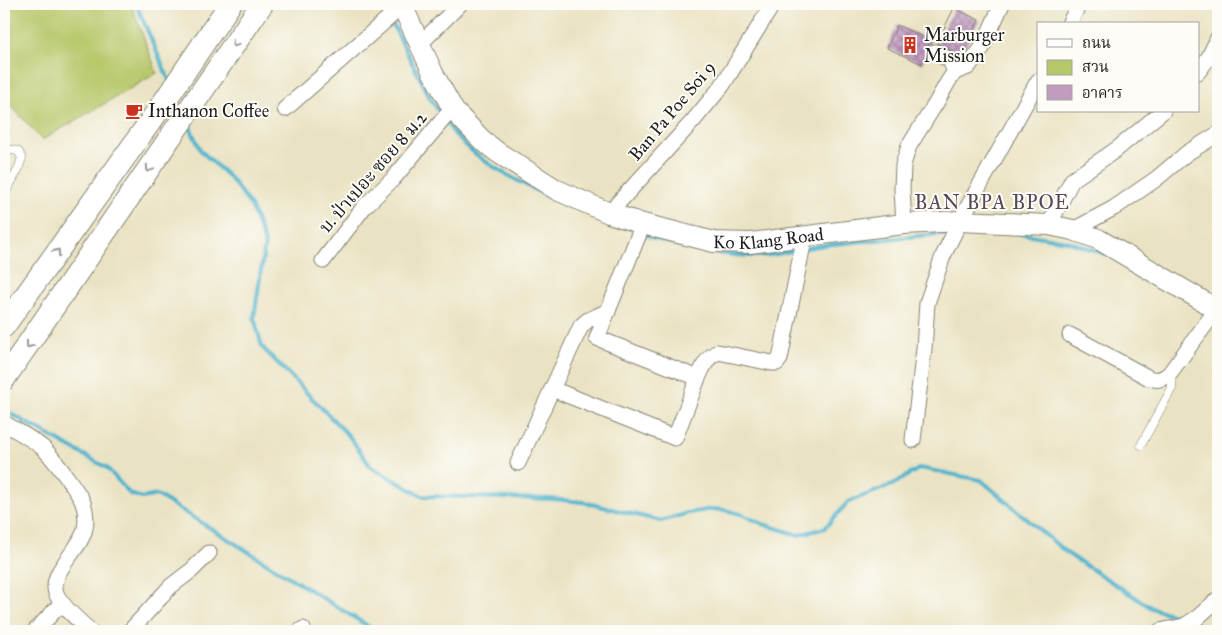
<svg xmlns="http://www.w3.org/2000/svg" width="1222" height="635" viewBox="0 0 1222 635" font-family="'IM FELL Great Primer','Noto Serif Thai',serif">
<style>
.green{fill:#b7c86b;stroke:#6a7244}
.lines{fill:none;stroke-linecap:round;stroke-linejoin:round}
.stream{stroke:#4fb3ce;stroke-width:4}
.building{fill:url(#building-cross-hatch)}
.lane-casing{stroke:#838070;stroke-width:9}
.street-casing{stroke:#838070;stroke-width:17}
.secondary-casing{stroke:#838070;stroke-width:22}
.primary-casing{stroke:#838070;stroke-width:24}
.lane{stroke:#fff;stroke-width:8}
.street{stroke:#fff;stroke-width:15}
.secondary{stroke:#fff;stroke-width:20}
.primary{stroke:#fff;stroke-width:22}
.oneway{stroke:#999}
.labels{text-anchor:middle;stroke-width:4;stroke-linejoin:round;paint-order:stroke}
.poi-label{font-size:18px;fill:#1c1c1c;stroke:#fdfcf7;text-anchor:start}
.street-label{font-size:18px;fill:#1c1c1c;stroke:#fdfcf7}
.quarter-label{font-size:20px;letter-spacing:1px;fill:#564856;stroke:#fdfcf7}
</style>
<defs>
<pattern id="building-cross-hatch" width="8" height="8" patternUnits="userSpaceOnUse" patternTransform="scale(1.25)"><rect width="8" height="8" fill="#c29bc1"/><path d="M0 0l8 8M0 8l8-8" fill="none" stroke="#9d7e9c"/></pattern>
</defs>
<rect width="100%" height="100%" fill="#fdfcf7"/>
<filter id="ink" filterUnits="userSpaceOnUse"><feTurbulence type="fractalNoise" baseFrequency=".02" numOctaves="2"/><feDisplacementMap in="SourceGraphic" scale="10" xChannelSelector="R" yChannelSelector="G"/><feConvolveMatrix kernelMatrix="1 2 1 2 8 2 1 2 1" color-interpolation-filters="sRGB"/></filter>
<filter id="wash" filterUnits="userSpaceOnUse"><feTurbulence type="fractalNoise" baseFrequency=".0096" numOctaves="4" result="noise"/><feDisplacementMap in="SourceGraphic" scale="20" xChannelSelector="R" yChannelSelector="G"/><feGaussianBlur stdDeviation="1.12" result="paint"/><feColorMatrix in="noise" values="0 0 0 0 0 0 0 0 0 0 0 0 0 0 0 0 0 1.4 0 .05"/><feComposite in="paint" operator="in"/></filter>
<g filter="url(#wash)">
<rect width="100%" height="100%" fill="#eae3c3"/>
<path class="green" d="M4,4H131L157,73L42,140L8,102L4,105Z"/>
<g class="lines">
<g class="stream">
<path d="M136,4L169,80"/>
<path d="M381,4L387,15"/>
<path d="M391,21L430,98L442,116"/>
<path d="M446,122C468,157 511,178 548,196"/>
<path d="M189,125L201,151L230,178L251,206L265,243L254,318L262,347L349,436L371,467L422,496L551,499L583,502L661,521L688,513L713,509L725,510L741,514L763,524L798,535L825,528L848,502L892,485L920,468L981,480L1068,554L1152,608L1179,617L1183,621"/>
<path d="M958,233L996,232"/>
<path d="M1018,233L1067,241L1106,254"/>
<path d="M642,234C680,247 723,257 763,256C774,255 786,252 797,250"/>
<path d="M807,248L824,245L949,233"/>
<path d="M6,411L107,468L130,494L142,498L157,495L376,631"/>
</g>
</g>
<g id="blocks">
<g class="building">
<path d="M954,8L979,20L960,58L954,52L937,43Z"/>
<path d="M897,25L932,41L927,48L926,55L922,64L887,48Z"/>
</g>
</g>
</g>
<g filter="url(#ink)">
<use href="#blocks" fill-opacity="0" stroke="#838070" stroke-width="1"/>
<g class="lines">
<g class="lane-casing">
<g id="lane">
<path d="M4,195L18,170L22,158L18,151L7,149"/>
<path d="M1141,445L1172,388V382L1169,374"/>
</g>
</g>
<g class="street-casing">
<g id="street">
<path d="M1069,24L1079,4"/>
<path d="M420,44L460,4"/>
<path d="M935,52L950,60L955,72"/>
<path d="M1198,72L1209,57L1218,38"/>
<path d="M285,109L401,7"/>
<path d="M609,213L693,121L722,86L773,4"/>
<path d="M904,224L902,189L903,165L909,146L936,103L949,80L955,72L968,67L982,48L1002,4"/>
<path d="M1049,225L1072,180L1117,149L1163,111"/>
<path d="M1073,230L1114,208L1156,179L1187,153L1218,134"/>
<path d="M323,261L364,207L393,179L446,116L454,111"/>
<path d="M1070,335L1149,378C1158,381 1162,379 1169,374L1217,309"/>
<path d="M698,378C703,368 706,357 718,352L772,363H777L780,359L805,235"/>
<path d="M552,389L581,326L588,320L608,311"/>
<path d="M4,423C17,431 31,438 43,448C51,455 80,494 83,503C87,513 87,528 82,537C75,553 55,569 55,587C54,601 81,622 90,631"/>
<path d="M913,440L924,349L927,303L943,256L960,221L1038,81"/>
<path d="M518,463L552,389L675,438L698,378L597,338L643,224"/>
<path d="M35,631L62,603"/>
<path d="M130,631L171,586L192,570L209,553"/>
<path d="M300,631L303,629"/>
<path d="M1160,631L1184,626L1197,618L1218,599"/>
</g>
</g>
<g class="secondary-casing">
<g id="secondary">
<path id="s1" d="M398,4L406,14L433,73L454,111L481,139L497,152L557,190L609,213L643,224L714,242L750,243L904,224L960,221L1049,225L1073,230L1098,239L1218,310"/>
</g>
</g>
<g class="primary-casing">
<g id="primary">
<path d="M4,326L162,105L230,4"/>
<path d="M4,379L262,4"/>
</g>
</g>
<use href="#lane" class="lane"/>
<use href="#street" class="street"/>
<use href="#secondary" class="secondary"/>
<use href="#primary" class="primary"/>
</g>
<defs><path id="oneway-chevron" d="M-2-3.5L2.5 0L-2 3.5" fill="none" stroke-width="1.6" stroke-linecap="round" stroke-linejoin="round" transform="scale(1.25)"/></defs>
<g class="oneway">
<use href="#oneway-chevron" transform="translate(235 44) rotate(124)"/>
<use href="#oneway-chevron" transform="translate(149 169) rotate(124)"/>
<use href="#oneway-chevron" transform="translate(57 252) rotate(-55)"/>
<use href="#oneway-chevron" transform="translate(29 345) rotate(126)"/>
</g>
</g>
<defs>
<g id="building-bare" transform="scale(1.35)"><path d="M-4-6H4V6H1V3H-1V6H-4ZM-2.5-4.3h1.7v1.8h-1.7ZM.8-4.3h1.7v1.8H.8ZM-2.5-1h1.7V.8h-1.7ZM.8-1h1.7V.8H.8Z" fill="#c8321e" stroke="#fdfcf7" stroke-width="2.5" paint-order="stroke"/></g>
<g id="cafe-bare" transform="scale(1.35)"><path d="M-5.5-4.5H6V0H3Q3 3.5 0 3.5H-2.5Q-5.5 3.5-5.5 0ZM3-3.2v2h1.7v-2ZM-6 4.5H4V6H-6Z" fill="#c8321e" stroke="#fdfcf7" stroke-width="2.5" paint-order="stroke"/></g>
</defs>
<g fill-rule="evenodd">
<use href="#building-bare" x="910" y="45"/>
<use href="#cafe-bare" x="134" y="111"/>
</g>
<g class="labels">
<g class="poi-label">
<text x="924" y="41">Marburger<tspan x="924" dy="21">Mission</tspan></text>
<text x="148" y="117">Inthanon Coffee</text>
</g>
<g class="street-label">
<text transform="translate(672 111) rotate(-50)" y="6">Ban Pa Poe Soi 9</text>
<text transform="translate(373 172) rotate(-49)" y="6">บ. ป่าเปอะ ซอย 8 ม.2</text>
<text dy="6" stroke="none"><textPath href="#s1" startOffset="472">Ko Klang Road</textPath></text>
</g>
<g class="quarter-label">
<text x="992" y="209">BAN BPA BPOE</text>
</g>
</g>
<rect width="1222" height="635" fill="none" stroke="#fdfcf7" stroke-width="20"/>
<rect x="1037" y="22" width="162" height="90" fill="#fdfcf7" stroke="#a3a29f"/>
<rect x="1047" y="39" width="25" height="8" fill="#ffffff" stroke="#a3a29f"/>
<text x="1082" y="48" font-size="15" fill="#1c1c1c">ถนน</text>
<rect x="1047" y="60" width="25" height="15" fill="#b7c86b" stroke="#a3a29f"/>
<text x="1082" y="72" font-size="15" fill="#1c1c1c">สวน</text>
<rect x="1047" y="85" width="25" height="15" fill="#c29bc1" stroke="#a3a29f"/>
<text x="1082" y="98" font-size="15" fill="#1c1c1c">อาคาร</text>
</svg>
